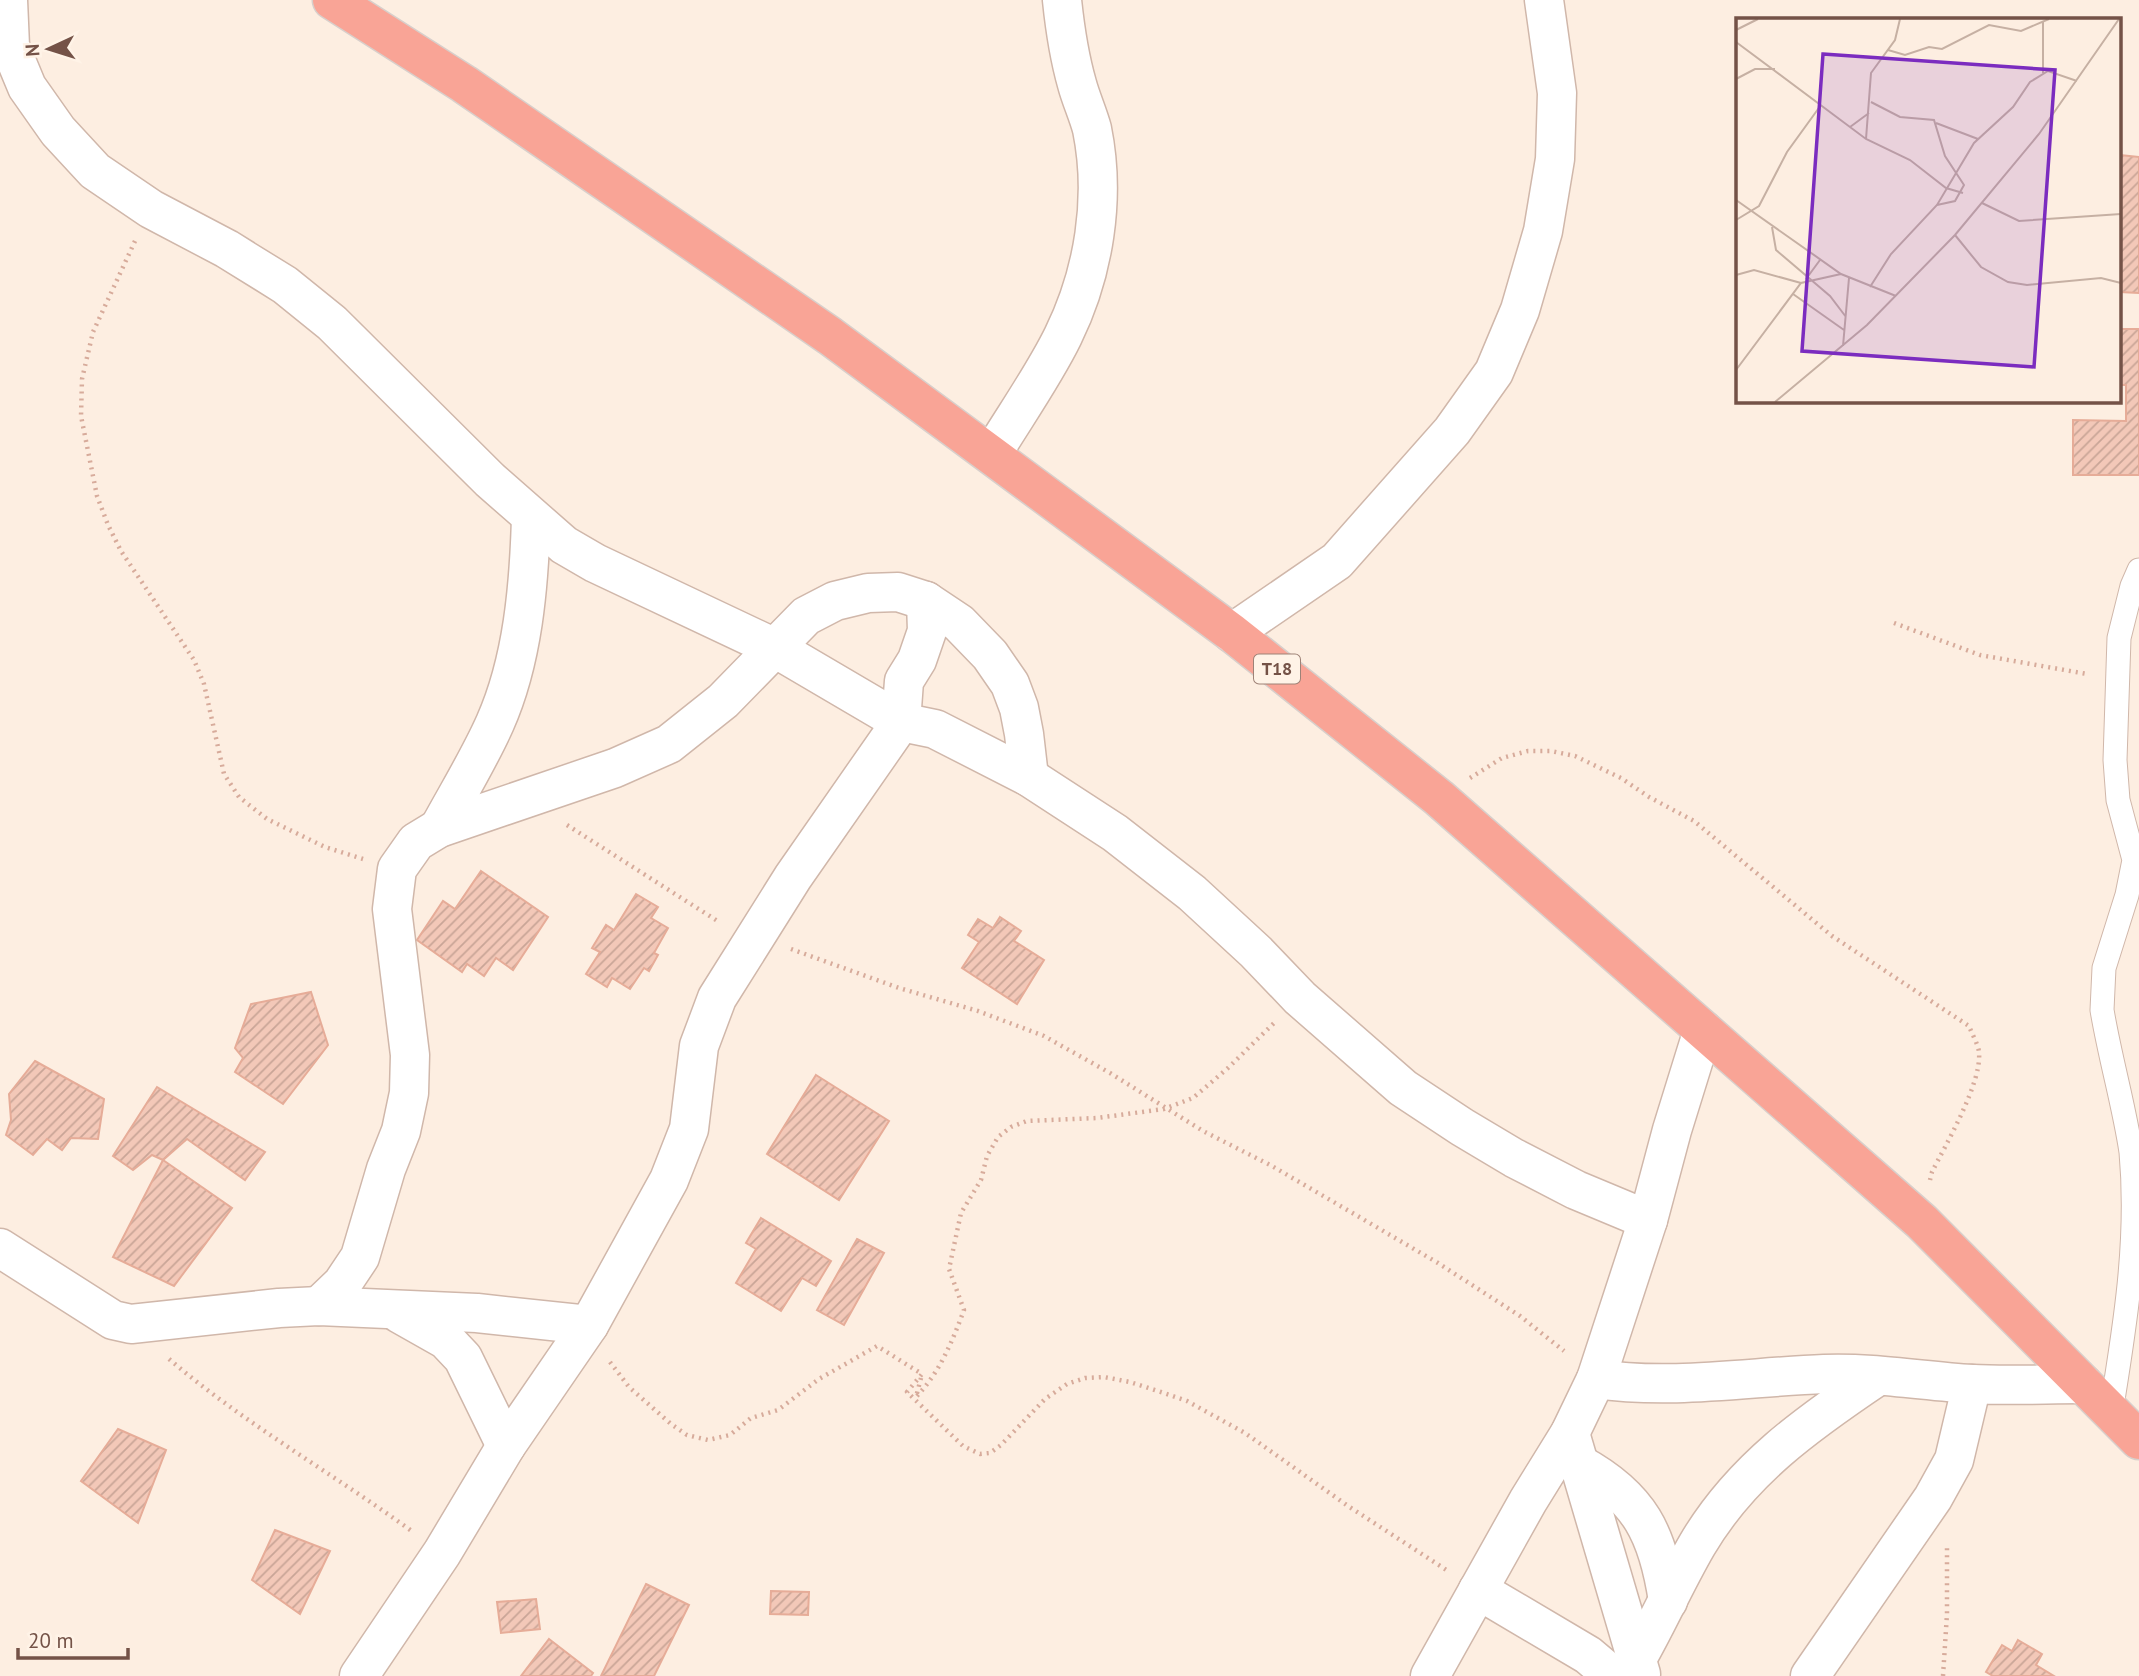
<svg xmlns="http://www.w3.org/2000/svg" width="2139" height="1676" viewBox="0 0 2139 1676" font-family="'PT Sans',sans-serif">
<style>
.building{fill:url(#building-hatch);stroke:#e6ac98;stroke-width:2}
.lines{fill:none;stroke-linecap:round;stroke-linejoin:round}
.lane-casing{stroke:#d0b7aa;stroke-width:25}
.street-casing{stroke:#d0b7aa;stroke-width:41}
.highway-casing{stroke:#d8cfcb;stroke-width:41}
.path{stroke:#d7ab9b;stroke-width:4.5;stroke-dasharray:2 5;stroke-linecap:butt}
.lane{stroke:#fff;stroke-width:23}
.street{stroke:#fff;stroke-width:38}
.highway{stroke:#f9a496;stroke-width:38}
.labels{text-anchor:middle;stroke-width:6;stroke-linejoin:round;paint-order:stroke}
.shield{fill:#fff3e7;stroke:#9e8277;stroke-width:2}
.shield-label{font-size:18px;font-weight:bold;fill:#745247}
.inset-road{fill:none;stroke:#c6b0a3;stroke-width:2}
.view{fill:#7b2cbf;fill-opacity:0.15;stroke:#7b2cbf;stroke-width:3.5}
.inset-edge{fill:none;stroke:#745247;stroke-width:3.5}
</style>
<defs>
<pattern id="building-hatch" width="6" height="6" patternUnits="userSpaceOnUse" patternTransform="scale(1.75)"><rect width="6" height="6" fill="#f3c8b8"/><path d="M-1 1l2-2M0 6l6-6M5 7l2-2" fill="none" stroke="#c9a597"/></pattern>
</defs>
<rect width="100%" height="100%" fill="#fdeee1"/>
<g class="building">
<path d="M2120,155L2139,157V293L2120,292Z"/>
<path d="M2120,329H2139V475H2073V420L2126,421V385H2120Z"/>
<path d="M481,871L548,917L513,970L496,958L484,976L467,964L462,972L417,940L443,901L455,909Z"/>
<path d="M636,894L658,907L651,918L668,928L654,953L658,955L649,971L644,968L630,989L612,978L607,987L586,974L600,952L592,948L606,925L614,930Z"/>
<path d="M1000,917L1021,931L1014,941L1044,960L1017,1004L962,968L979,942L968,935L978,919L993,928Z"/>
<path d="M311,992L328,1045L283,1104L235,1072L243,1058L235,1048L251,1004Z"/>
<path d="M35,1061L104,1099L98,1139L71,1138L62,1150L47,1139L33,1155L6,1135L11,1120L9,1094Z"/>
<path d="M816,1075L889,1121L839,1200L767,1154Z"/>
<path d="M157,1087L265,1152L245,1180L187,1139L163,1160L152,1155L133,1170L113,1156Z"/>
<path d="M163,1160L232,1208L174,1286L113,1257Z"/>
<path d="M761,1218L831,1261L816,1286L802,1278L781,1311L736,1283L756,1249L746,1243Z"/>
<path d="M857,1239L884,1253L844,1325L817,1310Z"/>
<path d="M118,1429L166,1450L138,1523L81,1481Z"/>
<path d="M275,1530L330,1551L300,1614L252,1580Z"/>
<path d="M646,1584L689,1605L654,1676H601Z"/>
<path d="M771,1591L809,1592L808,1615L770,1614Z"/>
<path d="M536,1599L540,1629L501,1633L497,1602Z"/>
<path d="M549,1639L593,1673L591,1676H521Z"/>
<path d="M2018,1640L2042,1654L2036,1665L2054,1676H1993L1986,1672L2002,1645L2012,1651Z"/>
</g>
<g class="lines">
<g class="lane-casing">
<path id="lane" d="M2111,1412C2125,1326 2139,1240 2131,1152C2124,1105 2110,1058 2102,1010L2104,968L2127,895L2134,860L2118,800L2115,760L2119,638L2132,586L2139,570"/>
</g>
<g class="street-casing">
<g id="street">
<path d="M8,0L10,46L27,87L58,131L95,171L151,209L227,249L285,285L332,323L490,480L564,545L595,563L775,648L901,722L935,729L1029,777L1115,833L1192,893L1256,952L1300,998L1403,1088L1462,1127L1514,1158L1576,1190L1648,1220"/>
<path d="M992,454C1015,416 1044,375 1063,336C1094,273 1106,198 1092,129C1088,114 1081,99 1077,84C1069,56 1065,29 1062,0"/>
<path d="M1232,633L1337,561L1452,431L1494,372L1520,310L1543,231L1555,159L1557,93L1544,0"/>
<path d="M439,828C458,793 479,759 495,723C523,660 529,586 531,518"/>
<path d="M0,1248L113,1320L131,1324L279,1308L319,1306L477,1313L589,1325"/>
<path d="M319,1306L342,1284L360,1257L386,1169L401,1131L409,1093L410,1055L392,909L397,869L416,842L439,828L615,768L669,744L723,701L806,616L835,601L868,593L898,592L926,601L959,623L990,655L1010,684L1019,708L1024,734L1029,777"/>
<path d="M400,1314L446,1340L463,1358L506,1446"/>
<path d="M1596,1379C1672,1390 1748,1377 1824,1374C1873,1372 1923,1381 1972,1384C2009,1386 2046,1384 2083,1384"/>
<path d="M1570,1433L1641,1674"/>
<path d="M1579,1464C1640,1497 1658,1534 1668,1601"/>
<path d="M1478,1590L1588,1655L1613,1676"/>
<path d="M359,1676L442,1553L506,1446L589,1325L669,1180L689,1129L699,1046L717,998L793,877L901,722L904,681L917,660L927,631L926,601"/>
<path d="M1430,1676L1528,1501L1570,1433L1596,1379L1648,1220L1672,1130L1703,1030"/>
<path d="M1627,1676C1653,1634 1672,1588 1697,1545C1741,1470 1808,1423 1878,1376"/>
<path d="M1810,1676L1933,1498L1954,1460L1972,1384"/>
</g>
</g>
<g class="highway-casing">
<path id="highway" d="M332,0L464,84L830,336L1232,633L1439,798L1922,1222L2139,1440"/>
</g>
<g class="path">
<path d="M135,241L93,332L82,379L81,416L97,496L108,525L121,551L194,660L204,684L224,774L239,797L267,819L325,847L363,859"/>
<path d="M1894,623L1980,655L2087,674"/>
<path d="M1470,778L1502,758L1528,751H1551L1575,756L1621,778L1649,797L1694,821L1832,936L1969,1026C1972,1034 1978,1044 1979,1052C1982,1083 1946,1144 1932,1172L1930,1180"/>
<path d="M567,825L719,922"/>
<path d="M791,949L899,988L978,1011L1044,1036L1110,1073L1203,1131L1272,1166L1438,1263L1520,1316L1564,1351"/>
<path d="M169,1359C245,1424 332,1473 413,1532"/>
<path d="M610,1362L629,1387L671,1424L687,1435L708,1440L730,1435L751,1418L778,1410L819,1379L877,1346L922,1374L907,1392L963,1446L980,1454L990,1453L1001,1445L1045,1399L1067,1384L1085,1378L1104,1377L1130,1382L1164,1393L1187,1401L1245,1433L1348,1506L1448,1571"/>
<path d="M921,1378L916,1397C940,1372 952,1342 964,1310L949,1269L961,1213L981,1180L987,1156L998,1137L1011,1127L1027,1121L1097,1118L1164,1109L1193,1098L1228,1068L1274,1023"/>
<path d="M1943,1676L1947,1614V1545"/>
</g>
<use href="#lane" class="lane"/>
<use href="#street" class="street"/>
<use href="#highway" class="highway"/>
</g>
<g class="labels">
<rect class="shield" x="1254" y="654.5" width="46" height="29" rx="5"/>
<g class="shield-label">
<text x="1277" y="675">T18</text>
</g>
</g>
<g transform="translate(1736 18)">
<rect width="385" height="385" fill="#fdeee1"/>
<path class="inset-road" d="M0,12L22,1M0,24L130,121L174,142L210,170L227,175M152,32L169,37L193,29L206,31L253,7L285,13L313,1M307,55V3M0,61L19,51H39M135,84L164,99L198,102L209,138L228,167L219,183L201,187M200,105L242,121M114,109L133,95M130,121L135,55L159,22L164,1M0,182L105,256L160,278M246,185L283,203L385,196M0,202L23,188L51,134L85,87M36,209L40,232L94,278L110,299M219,217L245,249L272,264L291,267L365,260L385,265M0,257L18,252L65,265M70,261L84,242M134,269L155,236L201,187L238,125L277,89L294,64L312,53L341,63M57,276L108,312M107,328L113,260M0,352L65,265L105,256M39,384L131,307L219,217L303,116L383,1"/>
<path class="view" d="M87,36L319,52L298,349L66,333Z"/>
<rect width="385" height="385" class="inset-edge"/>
</g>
<g transform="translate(49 49) rotate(266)" stroke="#fff3e7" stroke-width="5" paint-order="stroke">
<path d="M0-5L12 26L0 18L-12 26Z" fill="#745247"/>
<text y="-10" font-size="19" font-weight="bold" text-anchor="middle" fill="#745247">N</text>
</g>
<path d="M18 1648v10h110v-10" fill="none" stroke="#745247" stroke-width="3.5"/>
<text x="28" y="1648" font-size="21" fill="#745247" stroke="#fff3e7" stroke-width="5" paint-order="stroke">20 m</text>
</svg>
